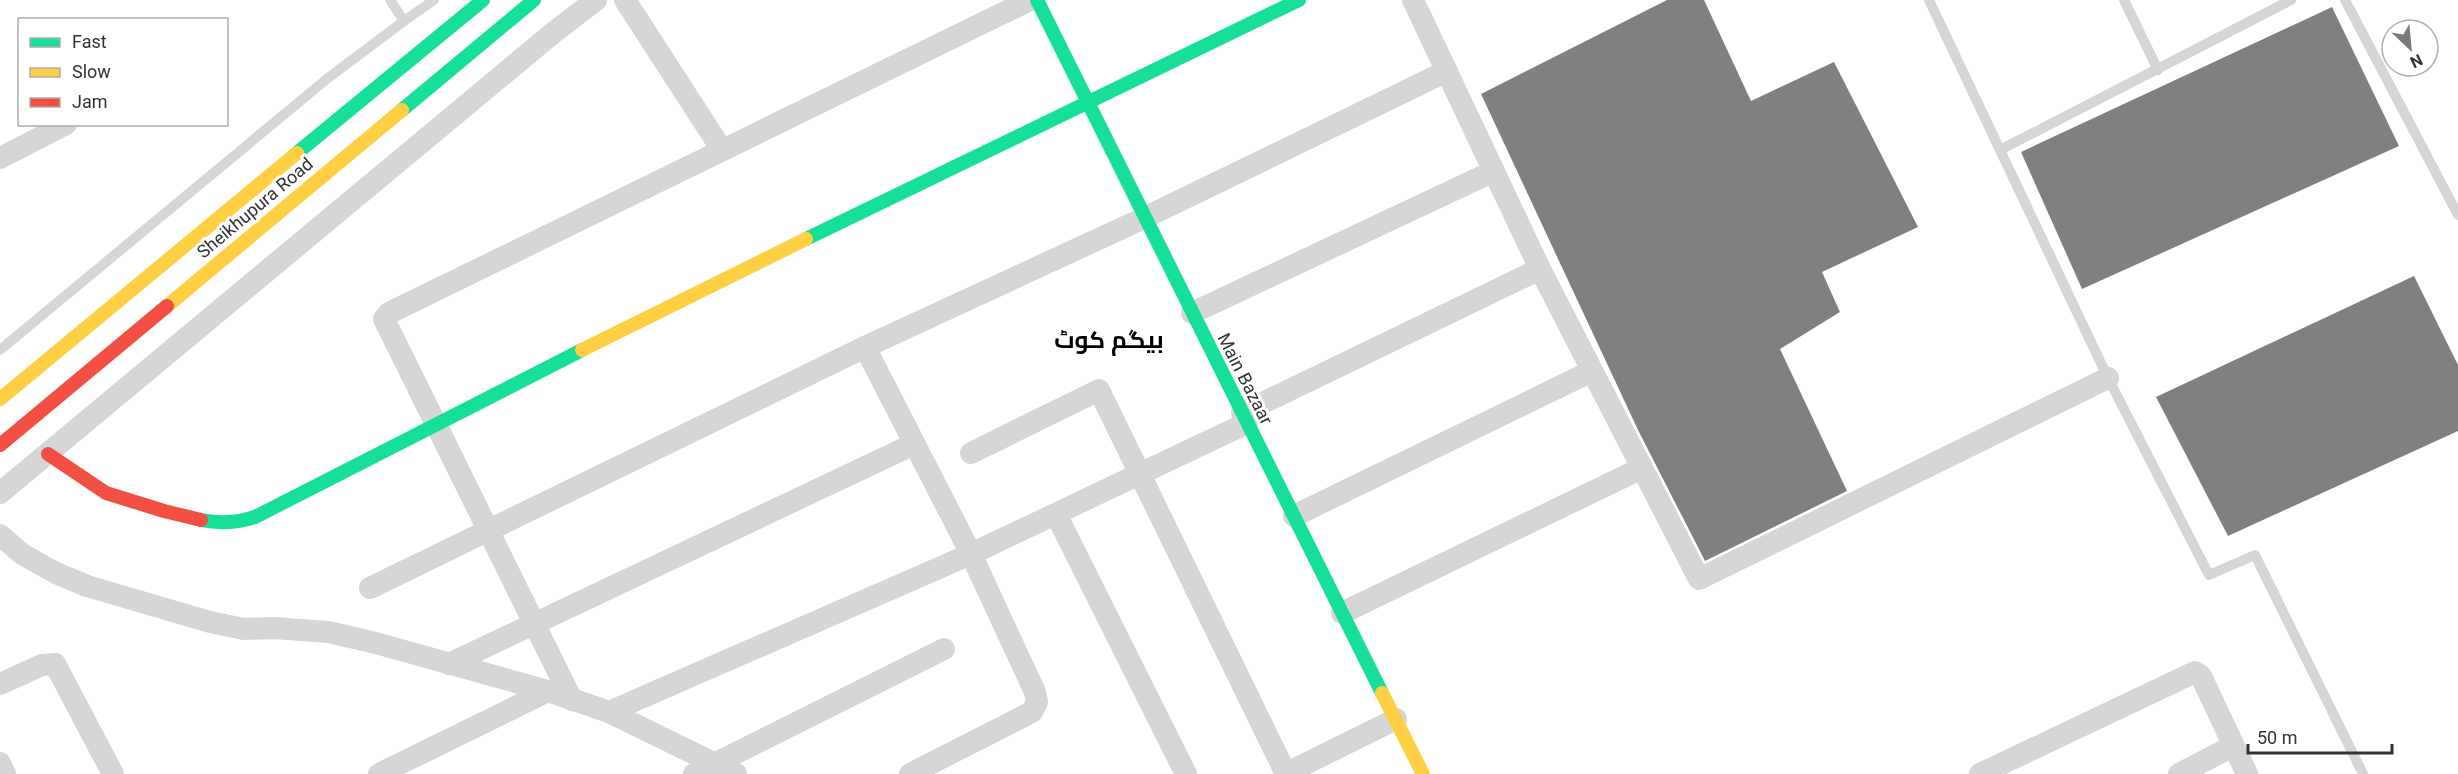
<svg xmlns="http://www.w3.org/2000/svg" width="2458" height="774" viewBox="0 0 2458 774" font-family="Roboto,Cairo,sans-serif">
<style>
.building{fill:#808080}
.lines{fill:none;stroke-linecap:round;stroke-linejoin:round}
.lane{stroke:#d6d6d6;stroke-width:10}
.street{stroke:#d6d6d6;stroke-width:22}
.fast{stroke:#16e098;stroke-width:14}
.slow{stroke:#ffcf43;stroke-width:14}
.jam{stroke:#f24e42;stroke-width:14}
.labels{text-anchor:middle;stroke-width:6;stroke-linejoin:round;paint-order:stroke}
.street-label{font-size:18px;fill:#323232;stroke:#fff}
.district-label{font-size:24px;font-weight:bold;fill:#000;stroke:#fff}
</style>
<rect width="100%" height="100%" fill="#fff"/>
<g class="building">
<path d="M1667,0H1704L1751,101L1834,62L1918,227L1822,272L1840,312L1780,349L1847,491L1705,561L1638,430L1481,94Z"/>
<path d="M2332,7L2399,146L2082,289L2021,152Z"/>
<path d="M2414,276L2458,365V431L2228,536L2156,397Z"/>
</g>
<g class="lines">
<g class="lane">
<path d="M390,0L404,21L434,0"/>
<path d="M1929,0L2108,378L2209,575L2255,555L2363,774"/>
<path d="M2124,0L2158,70"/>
<path d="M2345,0L2458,215"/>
<path d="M2000,150L2291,0"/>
<path d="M0,350L328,78L404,21"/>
</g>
<g class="street">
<path d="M625,0L722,150"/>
<path d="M1413,0L1540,269L1699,579L2108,378"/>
<path d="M0,158L66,124"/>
<path d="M1192,313L1494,171"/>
<path d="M865,347L971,554L1035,692L1037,702L1032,712L910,774"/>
<path d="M1242,413L1540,269"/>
<path d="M971,453L1099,390L1286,774"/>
<path d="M0,493L553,33L596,0"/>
<path d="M1056,514L1186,774"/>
<path d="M1294,516L1592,371"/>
<path d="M0,535L22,554L56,573L87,586L210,622L244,629L274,628L328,632L372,642L548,691L609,712L736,774"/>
<path d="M370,588L865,347L1144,218L1447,71"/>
<path d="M1342,613L1642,468"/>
<path d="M449,664L914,444"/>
<path d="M0,684L42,665L55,664L113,774"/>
<path d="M572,700L384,319L389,313L1030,0"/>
<path d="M609,712L971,554L1247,423"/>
<path d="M0,763L5,774"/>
<path d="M379,774L548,691"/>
<path d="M694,774L944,649"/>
<path d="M1285,774L1396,719"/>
<path d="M1980,774L2195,672L2201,676L2247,774"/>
<path d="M2179,774L2233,746"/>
</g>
<g class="fast">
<path d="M1037,0L1382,693"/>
<path d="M402,110L534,0"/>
<path d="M297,153L483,0"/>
<path d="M806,239L1299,0"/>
<path d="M201,520C220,524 237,523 255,517L582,350"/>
</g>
<g class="slow">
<path d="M167,306L402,110"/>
<path d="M582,350L806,239"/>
<path d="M0,399L297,153"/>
<path d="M1382,693L1423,774"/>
</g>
<g class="jam">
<path d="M0,445L167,306"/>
<path d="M48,454L106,493L164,511L201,520"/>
</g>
</g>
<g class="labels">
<g class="street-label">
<text transform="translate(255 208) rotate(-40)" y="6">Sheikhupura Road</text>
<text transform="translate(1245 379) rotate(63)" y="6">Main Bazaar</text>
</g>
<g class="district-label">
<text x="1109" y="348">بیگم کوٹ</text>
</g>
</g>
<rect x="18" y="18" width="210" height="108" fill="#ffffff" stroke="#adadad" stroke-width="1.5"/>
<rect x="30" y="38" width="30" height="9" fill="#16e098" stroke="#adadad" stroke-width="1.5"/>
<text x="72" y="48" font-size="18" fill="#323232">Fast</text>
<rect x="30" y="68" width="30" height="9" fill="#ffcf43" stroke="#adadad" stroke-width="1.5"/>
<text x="72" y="78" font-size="18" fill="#323232">Slow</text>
<rect x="30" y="98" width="30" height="9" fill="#f24e42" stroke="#adadad" stroke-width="1.5"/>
<text x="72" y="108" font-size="18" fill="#323232">Jam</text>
<g transform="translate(2410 48) rotate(154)"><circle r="28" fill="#ffffff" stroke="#adadad" stroke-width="1.5"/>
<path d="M0-4.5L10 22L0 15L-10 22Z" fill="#7a7a7a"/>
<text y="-9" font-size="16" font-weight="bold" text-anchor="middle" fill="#323232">N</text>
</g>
<path d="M2248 744v9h144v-9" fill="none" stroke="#323232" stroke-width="3"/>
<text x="2257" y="744" font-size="18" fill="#323232" stroke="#ffffff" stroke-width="4.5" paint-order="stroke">50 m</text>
</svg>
